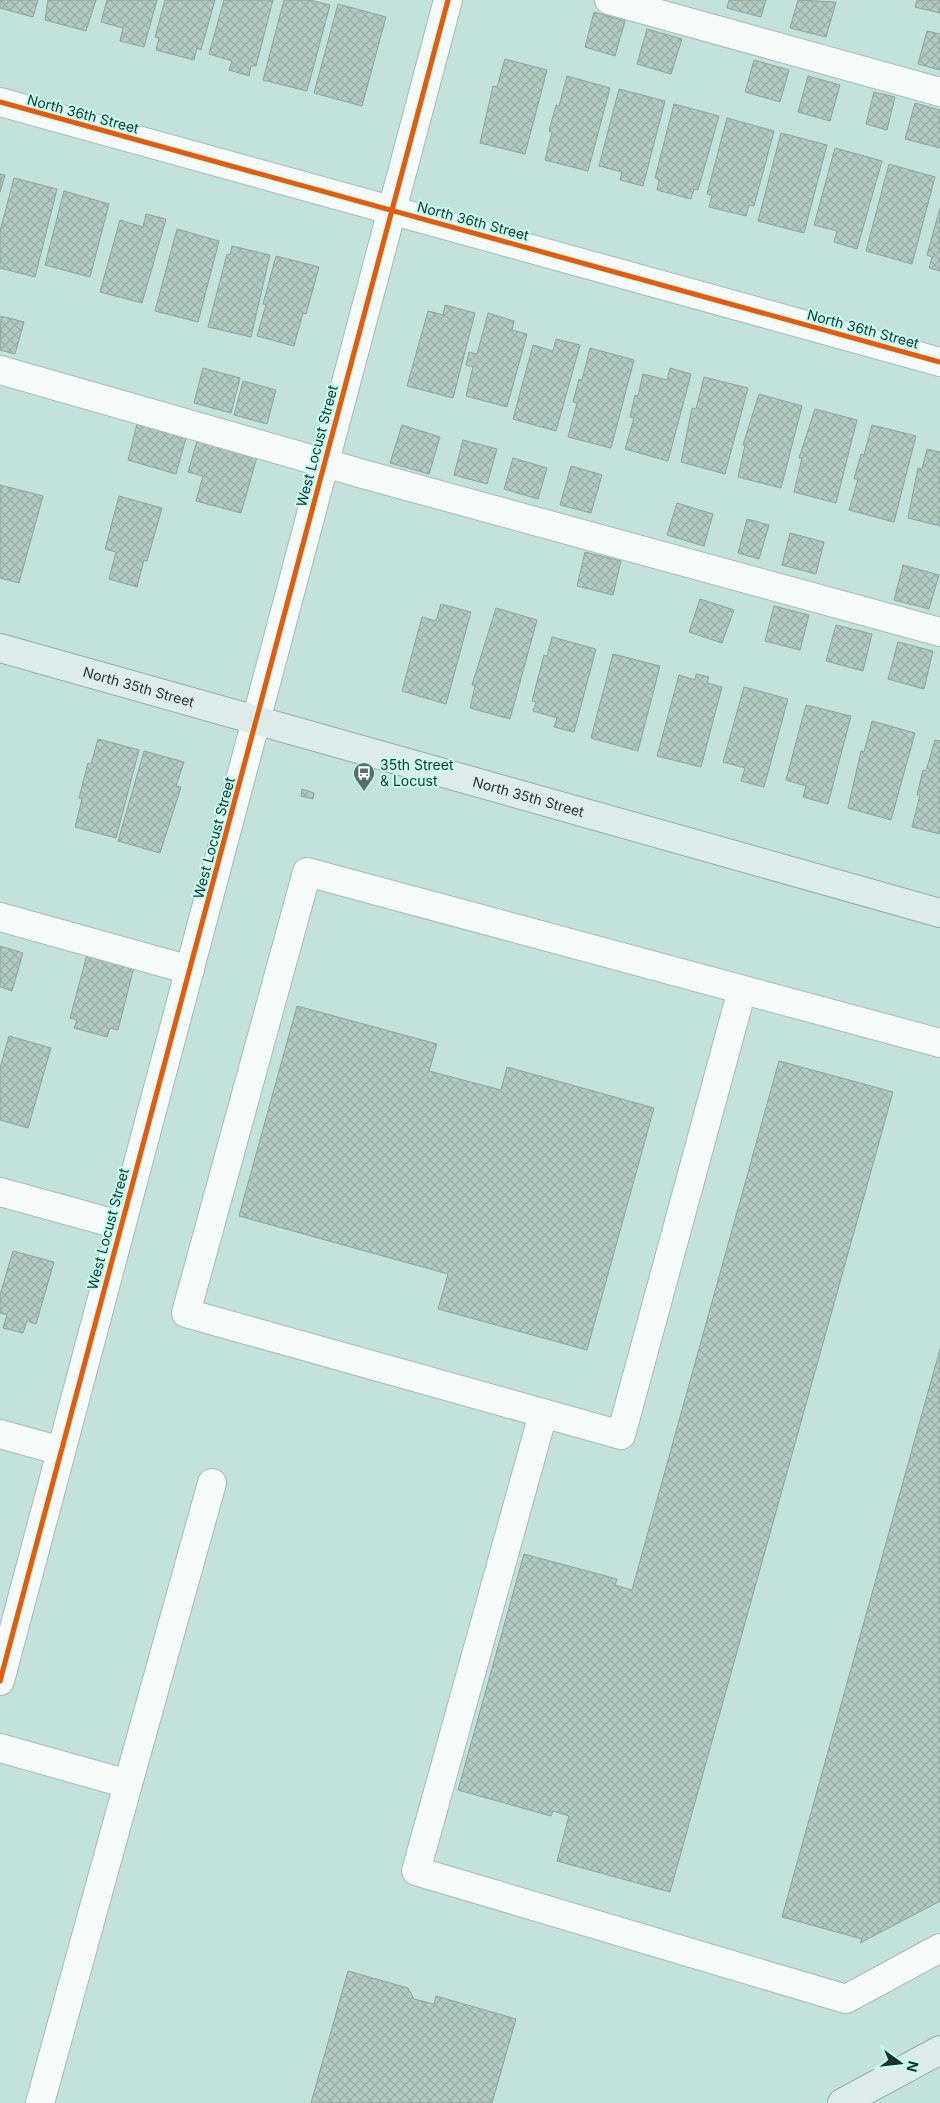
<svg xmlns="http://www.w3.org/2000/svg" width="940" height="2103" viewBox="0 0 940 2103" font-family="Inter,sans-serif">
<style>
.building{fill:url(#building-cross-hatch);stroke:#8da49c}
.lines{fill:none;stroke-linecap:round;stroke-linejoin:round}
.minor-casing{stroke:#a4beb8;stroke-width:30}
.major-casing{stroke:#8fb0aa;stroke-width:30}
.minor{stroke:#f6fbfa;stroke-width:28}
.major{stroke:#deece9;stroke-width:28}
.cycleway-casing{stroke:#c1fef0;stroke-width:8}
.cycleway{stroke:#e8590c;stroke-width:5}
.labels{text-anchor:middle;stroke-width:4;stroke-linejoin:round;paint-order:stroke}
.street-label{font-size:14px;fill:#1a322d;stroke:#c1fef0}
.poi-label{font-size:14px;fill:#1a322d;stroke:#c1fef0;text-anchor:start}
</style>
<defs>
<pattern id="building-cross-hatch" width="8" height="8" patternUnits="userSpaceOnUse" patternTransform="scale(1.25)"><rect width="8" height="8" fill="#b3cac2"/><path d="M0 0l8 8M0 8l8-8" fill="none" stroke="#99aea7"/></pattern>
</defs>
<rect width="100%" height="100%" fill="#c2e2db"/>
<g class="building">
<path d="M0,0H38L33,17L0,8Z"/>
<path d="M48,0H96L86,31L45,20Z"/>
<path d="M107,0H157L144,47L120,41L123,28L101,22Z"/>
<path d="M165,0H215L201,50L197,48L194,60L156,50L159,38L155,37Z"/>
<path d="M224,0H273L256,66H251L249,76L229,70L232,61L209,54Z"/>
<path d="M284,0H310L330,5L307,91L263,80Z"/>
<path d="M729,0H766L761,17L727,8Z"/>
<path d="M798,0L836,2L826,37L790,28Z"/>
<path d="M917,0H940V13L915,7Z"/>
<path d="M338,4L386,17L362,106L314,93Z"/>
<path d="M594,12L625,21L615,56L585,47Z"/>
<path d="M647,29L682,39L671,74L637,64Z"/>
<path d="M927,31L940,34V70L918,64Z"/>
<path d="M505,59L547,70L525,154L480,143L493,86L497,87Z"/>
<path d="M754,60L789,70L780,102L745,92Z"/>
<path d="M567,76L610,88L588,171L545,160L552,132L549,131L556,105L559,106Z"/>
<path d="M808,76L840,85L830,121L798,112Z"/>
<path d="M619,89L665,101L643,186L620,180L622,172L599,166Z"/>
<path d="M874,92L895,97L887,130L866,124Z"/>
<path d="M915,103L940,110V148L905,139Z"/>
<path d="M674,104L719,116L698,190L694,189L691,199L657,190L659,180L655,178Z"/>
<path d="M727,118L774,131L754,206L749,205L746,216L709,207L712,195L707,194Z"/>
<path d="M781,133L827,145L804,233L758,221Z"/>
<path d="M835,148L882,161L857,249L834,242L837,231L814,225Z"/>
<path d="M889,164L935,177L912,264L866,251Z"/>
<path d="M0,174L5,175L0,192Z"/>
<path d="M14,178L57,189L35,277L0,268V231Z"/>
<path d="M64,191L109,204L90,277L45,265Z"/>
<path d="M940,208V271L929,268L932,257L927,255Z"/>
<path d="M146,214L166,219L142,303L100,292L120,220L143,227Z"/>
<path d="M177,229L219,241L198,322L155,311Z"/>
<path d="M232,246L270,255L251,337L208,327L227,254L230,255Z"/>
<path d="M276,256L319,267L306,314L303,313L294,346L257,336L266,305L263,304Z"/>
<path d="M445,305L475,313L453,398L407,386L428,311L443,315Z"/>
<path d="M488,313L514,321L512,330L527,334L507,407L466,396L473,367L466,365L469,352L477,354Z"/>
<path d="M1,316L24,322L15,354L0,350Z"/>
<path d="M556,339L580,345L556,431L513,419L533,345L553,351Z"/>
<path d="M590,348L634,360L611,448L568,437L577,403L573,402L579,379L582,380Z"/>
<path d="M203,368L240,378L231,413L194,403Z"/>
<path d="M670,368L691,374L668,461L625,449L634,418L630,417L635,395L638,396L643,374L667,380Z"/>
<path d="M704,377L748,388L725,474L681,462L692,408L696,409Z"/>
<path d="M243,381L276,390L267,424L234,415Z"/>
<path d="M759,394L802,406L781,488L738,477L745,445H743Z"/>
<path d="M815,409L857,420L836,503L794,492L802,458H799Z"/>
<path d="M137,424L186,438L176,474L128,460Z"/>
<path d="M402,425L440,437L429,474L390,463Z"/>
<path d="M872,425L916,436L894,522L849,510L858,479H854L861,454L864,455Z"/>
<path d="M463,440L497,449L487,484L454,475Z"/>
<path d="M197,441L257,457L241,513L196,501L203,476L188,472Z"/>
<path d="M927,449L940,452V526L908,518L918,468L922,469Z"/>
<path d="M513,458L547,468L538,499L504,489Z"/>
<path d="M571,466L602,475L591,513L560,505Z"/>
<path d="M0,485L43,496L19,583L0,578Z"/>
<path d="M119,496L162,508L147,561L144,560L137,587L109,579L116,552L105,549Z"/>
<path d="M677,503L713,514L704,546L667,535Z"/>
<path d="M747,519L769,525L759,559L738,553Z"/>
<path d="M790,533L824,542L816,574L782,565Z"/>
<path d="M585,552L621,561L613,595L577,586Z"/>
<path d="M903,565L939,575L929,609L894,600Z"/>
<path d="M700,599L734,610L722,643L689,632Z"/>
<path d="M441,604L471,612L446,704L402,691L422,617L436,621Z"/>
<path d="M774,606L809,615L800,650L765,641Z"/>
<path d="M496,608L537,620L510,719L470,708L475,686L472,685Z"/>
<path d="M836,625L872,634L863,671L826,661Z"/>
<path d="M552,637L596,649L574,732L554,727L557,718L533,711L536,702L532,701L544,655L547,656Z"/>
<path d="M898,642L933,651L924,689L888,679Z"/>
<path d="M613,654L660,666L638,751L591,738Z"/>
<path d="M696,674L709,677L707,683L722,687L701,767L657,756L679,675L695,680Z"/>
<path d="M744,687L788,699L764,787L741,781L745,768L723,762Z"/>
<path d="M806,705L851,716L828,804L803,797L806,786L786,780Z"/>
<path d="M872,721L915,733L891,820L848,808L861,751L864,752Z"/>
<path d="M98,739L139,750L116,838L75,827L82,799L79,798L88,763L91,764Z"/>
<path d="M935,740L940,741V834L912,827L920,795H917L923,770L926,771Z"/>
<path d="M144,751L184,762L176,786L181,787L160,853L118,841Z"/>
<path d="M302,789L314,793L313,799L301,796Z"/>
<path d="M0,946L23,953L12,991L0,987Z"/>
<path d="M87,955L134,967L118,1030L110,1028L107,1037L74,1028L77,1020L70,1018Z"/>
<path d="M297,1006L437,1044L429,1071L501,1090L507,1067L654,1108L587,1350L438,1309L448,1274L239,1216Z"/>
<path d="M9,1036L51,1048L28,1128L0,1120V1068Z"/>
<path d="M779,1061L893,1092L670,1892L557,1861L569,1816L553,1811L551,1816L458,1790L524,1554L617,1579L615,1585L632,1590Z"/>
<path d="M13,1251L54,1262L36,1324L27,1321L23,1333L3,1328L7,1315L0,1313V1295Z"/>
<path d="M940,1349V1901L860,1943L862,1939L782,1917Z"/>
<path d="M348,1971L408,1988L414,1999L434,2004L436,1996L516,2019L492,2103H311Z"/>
</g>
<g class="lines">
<g class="minor-casing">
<g id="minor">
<path d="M609,0L940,92"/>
<path d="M0,102L940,362"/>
<path d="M0,370L363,474L940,632"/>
<path d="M0,917L190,970"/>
<path d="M742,990L621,1435L186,1313L307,872L940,1043"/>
<path d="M0,1192L120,1225"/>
<path d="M543,1414L416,1871L846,1999L940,1948"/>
<path d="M0,1434L61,1451"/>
<path d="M0,1681L448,0"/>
<path d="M0,1748L128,1784L40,2103"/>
<path d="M128,1784L212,1483"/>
</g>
</g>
<g class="major-casing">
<g id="major">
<path id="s1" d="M0,648L940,913"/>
<path d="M842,2103L940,2050"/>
</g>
</g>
<use href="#minor" class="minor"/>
<use href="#major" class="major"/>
<g class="cycleway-casing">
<g id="cycleway">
<path d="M0,102L940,362"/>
<path d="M0,1681L448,0"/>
</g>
</g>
<use href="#cycleway" class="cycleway"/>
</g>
<defs>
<g id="bus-pin" transform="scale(1.125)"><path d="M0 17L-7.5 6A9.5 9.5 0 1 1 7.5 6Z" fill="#55706a" stroke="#c1fef0"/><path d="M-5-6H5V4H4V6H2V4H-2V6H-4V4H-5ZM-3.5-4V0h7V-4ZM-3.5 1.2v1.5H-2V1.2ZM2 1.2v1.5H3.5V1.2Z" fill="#fff"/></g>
</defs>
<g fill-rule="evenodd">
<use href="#bus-pin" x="364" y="773"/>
</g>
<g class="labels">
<g class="street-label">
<text transform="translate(83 114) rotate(15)" y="5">North 36th Street</text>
<text transform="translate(473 221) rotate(15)" y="5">North 36th Street</text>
<text transform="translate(863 329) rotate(15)" y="5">North 36th Street</text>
<text transform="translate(317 446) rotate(-75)" y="5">West Locust Street</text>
<text dy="5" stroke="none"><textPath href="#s1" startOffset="144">North 35th Street</textPath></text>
<text dy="5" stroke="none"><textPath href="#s1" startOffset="549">North 35th Street</textPath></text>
<text transform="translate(214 838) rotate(-75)" y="5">West Locust Street</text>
<text transform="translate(108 1229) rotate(-75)" y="5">West Locust Street</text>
</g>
<g class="poi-label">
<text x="380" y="770">35th Street<tspan x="380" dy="16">&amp; Locust</tspan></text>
</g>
</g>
<g transform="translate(900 2063) rotate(105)" stroke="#c1fef0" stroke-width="4" paint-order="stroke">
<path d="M0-4L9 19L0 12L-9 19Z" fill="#1a322d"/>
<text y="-8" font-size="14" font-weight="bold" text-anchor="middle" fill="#1a322d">N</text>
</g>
</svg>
